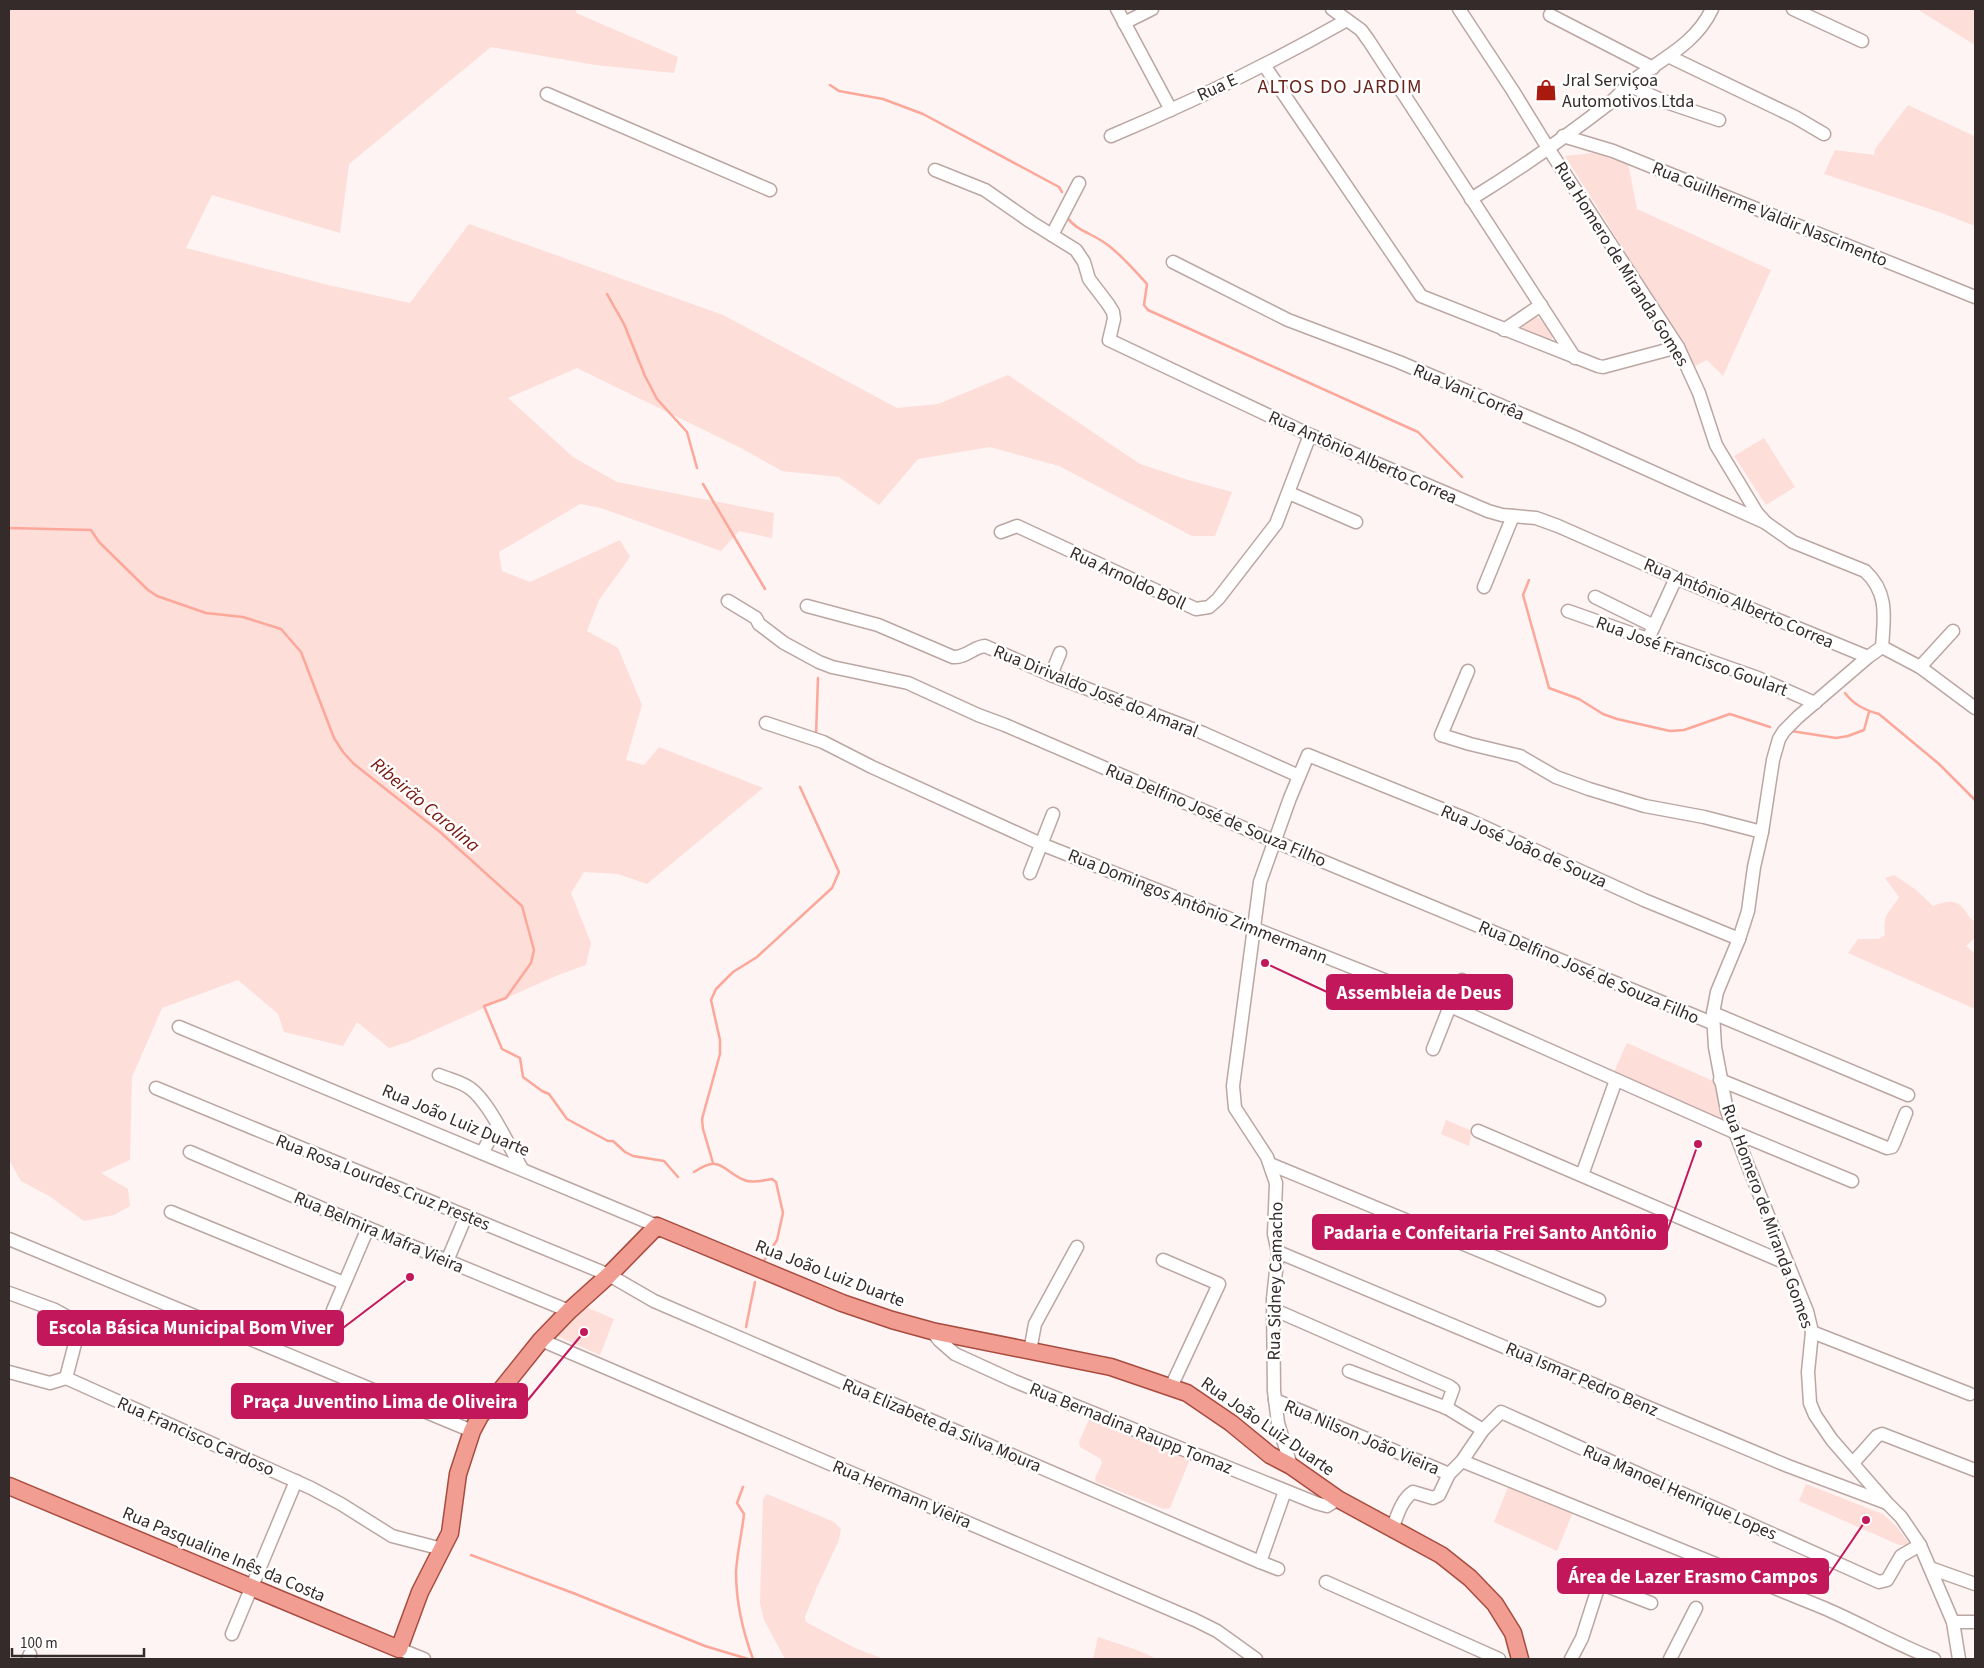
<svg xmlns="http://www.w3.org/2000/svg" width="1984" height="1668" viewBox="0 0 1984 1668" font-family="'Source Sans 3',sans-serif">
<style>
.green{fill:#feded9}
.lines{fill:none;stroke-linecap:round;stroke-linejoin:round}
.stream{stroke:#fca799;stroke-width:2.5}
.minor-casing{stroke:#bba6a2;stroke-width:15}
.major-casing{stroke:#a94b3f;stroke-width:19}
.minor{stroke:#fff;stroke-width:12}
.major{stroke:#f19d92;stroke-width:16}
.labels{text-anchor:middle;stroke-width:5;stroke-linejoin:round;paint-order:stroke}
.poi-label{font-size:18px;fill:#342b2a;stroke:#fff;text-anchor:start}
.street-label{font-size:18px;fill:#342b2a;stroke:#fff}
.water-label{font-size:19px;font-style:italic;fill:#77150c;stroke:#fff}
.quarter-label{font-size:20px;letter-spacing:1px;fill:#6a251d;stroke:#fff}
.leader{fill:none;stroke:#c2185b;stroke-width:2}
.callout-dot{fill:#c2185b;stroke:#fff;stroke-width:2}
.callout{fill:#c2185b;stroke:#c2185b;stroke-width:2}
.callout-label{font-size:19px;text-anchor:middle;font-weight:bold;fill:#fff}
</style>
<rect width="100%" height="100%" fill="#fdf4f3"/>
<g class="green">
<path d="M9,9H577L576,13L678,57L674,73L596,65L491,47L349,164L340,233L212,195L186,248L328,285L410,303L469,224L723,315L897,408L938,404L1008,375L1140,464L1188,480L1232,492L1215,536H1192L1059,466L990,447L918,459L879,505L839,477L782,471L741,448L577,368L508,398L573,457L617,482L774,513L772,538L739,531L721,551L601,508L580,504L499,552L502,571L530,582L620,540L630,557L599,600L587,631L618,648L642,705L626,760L644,765L659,747L763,788L647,884L618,874L584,872L571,893L591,943L586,965L558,975L408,1042L389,1048L357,1022L343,1046L284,1032L278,1014L238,980L162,1008L132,1077L130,1160L101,1173L128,1189L130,1206L114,1215L84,1221L49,1196L21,1181L9,1160Z"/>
<path d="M1917,9H1975V45Z"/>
<path d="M1908,105L1974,136L1975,133V226L1939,212L1824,174L1835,150L1874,155L1875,149Z"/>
<path d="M1592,153L1628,163L1637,209L1771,270L1723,376L1707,360L1693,367L1683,344L1565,156Z"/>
<path d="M1535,317L1542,319L1553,336L1550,341L1521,329L1523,326Z"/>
<path d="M1764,438L1795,487L1766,505L1734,456Z"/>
<path d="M1894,875L1915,889L1933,906C1947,901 1957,898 1966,912C1969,917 1970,919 1975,921V938L1966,946L1975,954V1009L1848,953L1858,939H1879L1885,935C1883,912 1889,914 1899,897L1885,878Z"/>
<path d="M1627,1043L1713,1081L1724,1121L1614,1072Z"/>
<path d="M1446,1120L1472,1131L1469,1146L1441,1134Z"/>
<path d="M584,1306L614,1319L600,1355L557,1336L562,1328Z"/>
<path d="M1095,1416L1189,1454L1190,1459L1170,1508L1164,1509L1096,1482L1095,1478L1102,1463L1101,1459L1080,1447L1079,1442L1089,1419Z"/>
<path d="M1806,1484L1883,1514L1897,1527L1910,1545H1899L1799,1501Z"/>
<path d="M1508,1487L1573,1512L1557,1551L1494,1522Z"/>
<path d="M767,1494L834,1522L841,1529L839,1540L817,1587L805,1617L806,1622L855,1648L884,1659H785L764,1620L760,1603L763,1499Z"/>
<path d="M1098,1637L1137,1650L1157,1659H1093Z"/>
</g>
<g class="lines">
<g class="stream">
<path d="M830,85L839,91L883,99L923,114L1059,187L1062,192"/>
<path d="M1067,217C1075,230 1093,234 1105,243C1121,254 1134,270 1147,284L1144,305L1148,310L1418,432L1462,477"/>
<path d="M607,294L624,324L645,376L657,399L687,432L697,468"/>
<path d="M703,484L765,589"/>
<path d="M9,528L91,530L99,542L148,590L157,596L206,613L243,617L281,629L301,652L334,738L343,752L354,764L440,832L522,906L534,950L531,963L506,998L484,1006L502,1049L520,1058L523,1077L542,1091L549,1094L567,1119L608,1141H613L625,1152L633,1156L664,1161L678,1177"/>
<path d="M1529,580L1523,595L1549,688L1579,699L1603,714L1617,719L1670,731L1684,730L1730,714L1770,727"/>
<path d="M1845,693C1854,705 1865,710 1879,714L1939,764L1975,800"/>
<path d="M1791,731L1836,738L1848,736L1864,730L1869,712"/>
<path d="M816,735L818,678"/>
<path d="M713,1163L703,1129L702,1119L720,1054V1040L711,1000L716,989L733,972L757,957L832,888L839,872L800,787"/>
<path d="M694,1172C722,1154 721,1170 744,1180C753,1184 764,1180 772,1179L776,1182L783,1213L777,1240L763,1262"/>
<path d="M746,1327L755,1282"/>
<path d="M743,1487L737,1503L744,1514C742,1533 737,1553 736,1572C736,1602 743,1632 753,1659"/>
<path d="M471,1555L573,1593L705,1646L748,1659"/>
</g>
<g class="minor-casing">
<g id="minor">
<path d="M1117,9L1171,110"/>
<path d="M1332,9L1361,30L1369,41L1575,358"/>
<path d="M1459,9L1513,91L1548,148L1678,347L1699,393L1716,445L1757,513L1766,523L1793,542L1865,571C1889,593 1884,618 1882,647L1868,657L1798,717L1784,731L1779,739L1773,760L1762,832L1754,867L1748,911L1739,939L1717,992L1713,1013L1715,1047L1727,1111L1748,1166L1807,1311L1812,1332L1808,1372L1810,1403L1815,1415L1832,1440L1887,1503L1901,1517L1920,1545L1953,1622L1959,1659"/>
<path d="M1793,9L1862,41"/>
<path d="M1550,15L1653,68"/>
<path d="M1124,23L1152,9"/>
<path d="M1670,57L1795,117L1824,134"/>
<path d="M1264,65L1421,296L1598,366L1603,367L1678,347"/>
<path d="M1628,85L1666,102L1719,120"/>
<path d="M547,94L770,190"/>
<path d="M1111,136C1192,102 1271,63 1347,20"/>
<path d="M1563,136L1613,151L1975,297"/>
<path d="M935,170L985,190L1031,222L1076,250L1084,262L1089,279L1108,304L1113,312L1114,319L1109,340L1310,435L1488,511L1502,515L1536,518L1558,526L1676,578L1868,657"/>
<path d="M1471,199C1520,169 1567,136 1612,101C1619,95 1624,88 1631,82C1661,59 1695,45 1712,9"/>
<path d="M1052,235L1079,183"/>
<path d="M1173,262L1288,320L1399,362L1575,437L1764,522"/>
<path d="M1504,330L1541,305"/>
<path d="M1289,493L1356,522"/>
<path d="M1001,532L1017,526L1196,609L1209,607L1218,599L1276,524L1310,435"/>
<path d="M1484,587L1513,516"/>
<path d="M1595,597L1654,626"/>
<path d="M728,601L756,618L759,624L784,643L819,662L832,667L908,683L978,715L1005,725L1274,841L1712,1023"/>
<path d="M807,606L878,625L953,657C966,658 973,647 985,646L1051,675L1203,733L1299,776"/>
<path d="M1568,611L1758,678L1815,703"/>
<path d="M1648,639L1676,578"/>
<path d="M1882,647L1920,667L1975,708"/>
<path d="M1920,667L1953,631"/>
<path d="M1468,671L1441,735L1470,744L1520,756L1556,777L1589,789L1645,806L1704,817L1762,832"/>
<path d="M1051,675L1060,653"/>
<path d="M766,723L823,742L872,767L1041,844L1450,1006L1734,1132L1852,1181"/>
<path d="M1030,873L1053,814"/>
<path d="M1713,1013L1908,1095"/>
<path d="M179,1027L657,1226"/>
<path d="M1433,1049L1450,1006L1462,980"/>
<path d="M439,1075C448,1079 459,1081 468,1087C488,1099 510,1148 522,1169"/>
<path d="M1720,1080L1887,1148L1892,1147L1894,1143L1906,1113"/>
<path d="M156,1088L609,1275L654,1301L1260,1562L1278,1569"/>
<path d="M1478,1131L1788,1264"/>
<path d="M190,1152L368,1228L569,1311"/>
<path d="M482,1153L497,1126"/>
<path d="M1270,1164L1599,1300"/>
<path d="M1582,1175L1616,1080"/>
<path d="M171,1212L344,1283"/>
<path d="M9,1239L472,1431"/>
<path d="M1278,1252L1788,1466L1884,1502"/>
<path d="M1163,1260L1219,1284L1171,1387"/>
<path d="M447,1261L466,1216"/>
<path d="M9,1293L55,1310L75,1321L78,1332L66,1378L311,1488L341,1504L392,1536L442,1549"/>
<path d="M333,1310L368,1228"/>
<path d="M1275,1310L1449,1386L1453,1389L1446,1408"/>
<path d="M932,1331L939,1340L955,1354L1014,1381L1316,1503L1327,1506L1338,1499"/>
<path d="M1812,1332L1970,1394"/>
<path d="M541,1340L1195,1620L1217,1631L1256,1659"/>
<path d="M1030,1351L1035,1324L1077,1247"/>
<path d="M1349,1371L1447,1408L1483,1430"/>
<path d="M9,1372L50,1383L66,1378"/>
<path d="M1275,1400L1449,1474"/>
<path d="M1462,1461L1824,1608C1861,1624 1896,1644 1934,1659"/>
<path d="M1853,1463L1877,1436L1882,1434L1975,1470"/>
<path d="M1291,1466L1278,1423L1274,1391L1273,1299L1278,1252L1274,1234L1276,1183L1267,1157L1235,1108L1233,1086L1260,882L1290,798L1308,755L1469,820L1644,900L1739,939"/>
<path d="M1392,1529C1397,1517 1401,1500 1413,1492L1433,1498L1439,1495L1449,1474L1462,1461L1483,1430L1501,1412L1879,1582L1887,1580L1901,1556L1920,1545"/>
<path d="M1260,1562L1285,1491"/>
<path d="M1930,1568L1975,1584"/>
<path d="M1326,1582L1499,1659"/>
<path d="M1953,1622H1975"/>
<path d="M232,1634L296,1481"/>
<path d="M399,1649L424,1659"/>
<path d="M28,1659L30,1654"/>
<path d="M1571,1659L1582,1638L1598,1588L1604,1585L1651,1603"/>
<path d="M1670,1659L1696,1608"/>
</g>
</g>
<g class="major-casing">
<path id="major" d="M9,1486L399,1649L420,1592L450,1533L458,1474L472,1431L480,1416L541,1340L569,1311L609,1275L657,1226L842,1303L892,1320L932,1331L1111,1367L1187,1393L1231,1423L1270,1455L1291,1466L1338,1499L1441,1555L1470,1578L1495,1604L1513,1633L1520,1659"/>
</g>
<use href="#minor" class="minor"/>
<use href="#major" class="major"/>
</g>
<defs>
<g id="shop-bare" transform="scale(1.725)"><path d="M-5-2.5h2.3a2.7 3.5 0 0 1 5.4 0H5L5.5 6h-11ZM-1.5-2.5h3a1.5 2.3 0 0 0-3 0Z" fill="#aa190e" stroke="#fff" stroke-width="2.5" paint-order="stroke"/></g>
</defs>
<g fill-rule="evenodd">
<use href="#shop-bare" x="1546" y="90"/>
</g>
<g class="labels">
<g class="poi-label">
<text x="1562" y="86">Jral Serviçoa<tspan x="1562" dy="21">Automotivos Ltda</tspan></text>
</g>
<g class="street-label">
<text transform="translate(1217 87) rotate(-25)" y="6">Rua E</text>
<text transform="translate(1770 214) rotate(22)" y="6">Rua Guilherme Valdir Nascimento</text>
<text transform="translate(1622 264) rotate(58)" y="6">Rua Homero de Miranda Gomes</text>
<text transform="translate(1469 392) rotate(23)" y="6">Rua Vani Corrêa</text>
<text transform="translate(1363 457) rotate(24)" y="6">Rua Antônio Alberto Correa</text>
<text transform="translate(1128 578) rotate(25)" y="6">Rua Arnoldo Boll</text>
<text transform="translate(1739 603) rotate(23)" y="6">Rua Antônio Alberto Correa</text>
<text transform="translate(1692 656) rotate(20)" y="6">Rua José Francisco Goulart</text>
<text transform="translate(1096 691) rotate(22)" y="6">Rua Dirivaldo José do Amaral</text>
<text transform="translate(1216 815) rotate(23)" y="6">Rua Delfino José de Souza Filho</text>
<text transform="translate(1524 846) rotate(24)" y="6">Rua José João de Souza</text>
<text transform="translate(1198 906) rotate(22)" y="6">Rua Domingos Antônio Zimmermann</text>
<text transform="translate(1589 972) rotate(23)" y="6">Rua Delfino José de Souza Filho</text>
<text transform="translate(456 1120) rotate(23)" y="6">Rua João Luiz Duarte</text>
<text transform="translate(383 1182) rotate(22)" y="6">Rua Rosa Lourdes Cruz Prestes</text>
<text transform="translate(1768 1216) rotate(70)" y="6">Rua Homero de Miranda Gomes</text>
<text transform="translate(379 1232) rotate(23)" y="6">Rua Belmira Mafra Vieira</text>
<text transform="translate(830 1273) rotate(21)" y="6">Rua João Luiz Duarte</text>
<text transform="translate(1275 1281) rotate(-89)" y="6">Rua Sidney Camacho</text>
<text transform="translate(1582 1379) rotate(23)" y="6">Rua Ismar Pedro Benz</text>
<text transform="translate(942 1425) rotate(23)" y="6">Rua Elizabete da Silva Moura</text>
<text transform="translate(1268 1426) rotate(35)" y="6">Rua João Luiz Duarte</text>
<text transform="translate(1131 1428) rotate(22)" y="6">Rua Bernadina Raupp Tomaz</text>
<text transform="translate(196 1436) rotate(24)" y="6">Rua Francisco Cardoso</text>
<text transform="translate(1362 1437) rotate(23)" y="6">Rua Nilson João Vieira</text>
<text transform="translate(1680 1492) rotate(24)" y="6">Rua Manoel Henrique Lopes</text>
<text transform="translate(902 1494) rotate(23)" y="6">Rua Hermann Vieira</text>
<text transform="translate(224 1554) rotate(23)" y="6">Rua Pasqualine Inês da Costa</text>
</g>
<g class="water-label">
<text transform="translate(426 804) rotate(40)" y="7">Ribeirão Carolina</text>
</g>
<g class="quarter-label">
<text x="1340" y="93">ALTOS DO JARDIM</text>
</g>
</g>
<path class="leader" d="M1265 963L1327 992M1698 1144L1667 1232M410 1277L343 1328M584 1332L527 1401M1866 1520L1828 1576"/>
<g class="callout-dot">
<circle cx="1265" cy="963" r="5"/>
<circle cx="1698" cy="1144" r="5"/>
<circle cx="410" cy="1277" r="5"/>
<circle cx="584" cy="1332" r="5"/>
<circle cx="1866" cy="1520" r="5"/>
</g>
<g class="callout">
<rect x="1327" y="975" width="185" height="34" rx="5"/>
<rect x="1313" y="1215" width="354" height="34" rx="5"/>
<rect x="38" y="1311" width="305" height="34" rx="5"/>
<rect x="232" y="1384" width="295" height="34" rx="5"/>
<rect x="1558" y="1559" width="270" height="34" rx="5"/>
</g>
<g class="callout-label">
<text x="1419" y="999">Assembleia de Deus</text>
<text x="1490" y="1239">Padaria e Confeitaria Frei Santo Antônio</text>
<text x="191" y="1334">Escola Básica Municipal Bom Viver</text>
<text x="380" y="1408">Praça Juventino Lima de Oliveira</text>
<text x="1693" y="1583">Área de Lazer Erasmo Campos</text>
</g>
<rect width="1984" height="1668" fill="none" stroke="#342b2a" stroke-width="20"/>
<path d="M12 1648v8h132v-8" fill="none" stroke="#342b2a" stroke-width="2.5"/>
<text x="20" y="1648" font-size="15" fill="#342b2a" stroke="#ffffff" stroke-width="4" paint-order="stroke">100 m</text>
</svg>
